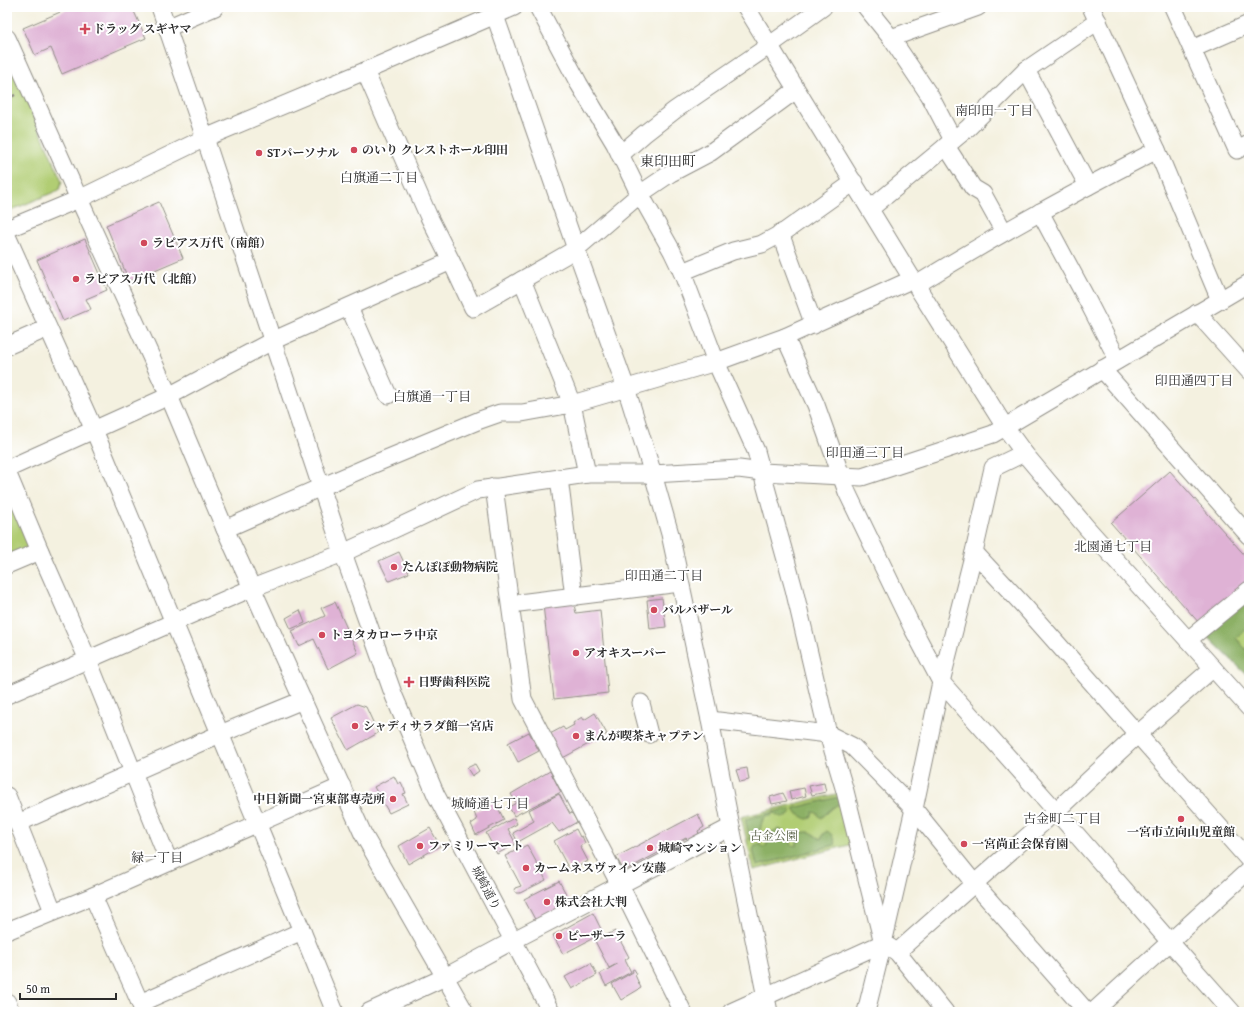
<svg xmlns="http://www.w3.org/2000/svg" width="1256" height="1019" viewBox="0 0 1256 1019" font-family="'Gentium Book Plus','Noto Serif JP',serif">
<style>
.green{fill:#b1cd73;stroke:#6e7c4f}
.forest{fill:#8cb065;stroke:#5c6e48}
.building{fill:#dfb2d5}
.lines{fill:none;stroke-linecap:round;stroke-linejoin:round}
.minor-casing{stroke:#908e86;stroke-width:19}
.path{stroke:#908e86;stroke-width:2.5;stroke-dasharray:3 3;stroke-linecap:butt}
.minor{stroke:#fff;stroke-width:17}
.poi-dot{fill:#d1495b;stroke:#fff;stroke-width:1.5}
.labels{text-anchor:middle;stroke-width:4;stroke-linejoin:round;paint-order:stroke}
.poi-label{font-size:12px;font-weight:bold;fill:#2b2b2b;stroke:#fff;text-anchor:start}
.park-label{font-size:12px;fill:#535c41;stroke:#fff}
.street-label{font-size:12px;fill:#2b2b2b;stroke:#fff}
.neighbourhood-label{font-size:13px;fill:#2b2b2b;stroke:#fff}
.quarter-label{font-size:14px;fill:#2b2b2b;stroke:#fff}
</style>
<rect width="100%" height="100%" fill="#fff"/>
<filter id="ink" filterUnits="userSpaceOnUse"><feTurbulence type="fractalNoise" baseFrequency=".025" numOctaves="2"/><feDisplacementMap in="SourceGraphic" scale="8" xChannelSelector="R" yChannelSelector="G"/><feConvolveMatrix kernelMatrix="1 2 1 2 8 2 1 2 1" color-interpolation-filters="sRGB"/></filter>
<filter id="wash" filterUnits="userSpaceOnUse"><feTurbulence type="fractalNoise" baseFrequency=".012" numOctaves="4" result="noise"/><feDisplacementMap in="SourceGraphic" scale="16" xChannelSelector="R" yChannelSelector="G"/><feGaussianBlur stdDeviation="0.9" result="paint"/><feColorMatrix in="noise" values="0 0 0 0 0 0 0 0 0 0 0 0 0 0 0 0 0 1.4 0 .05"/><feComposite in="paint" operator="in"/></filter>
<g filter="url(#wash)">
<rect width="100%" height="100%" fill="#f4f1e0"/>
<g class="green">
<path d="M7,54L62,181L59,190L7,212Z"/>
<path d="M7,487L32,548L7,559Z"/>
<path d="M1249,626V653L1236,638Z"/>
<path d="M840,793L853,844L754,870L741,817Z"/>
</g>
<g class="forest">
<path d="M1249,595V626L1236,638L1249,653V677L1204,633Z"/>
<path d="M838,797L840,804C834,805 827,814 821,818L817,813L813,812L811,818L807,819L798,814L794,808Z"/>
<path d="M790,808L791,811L787,817H781L774,813L770,817L768,815C760,819 762,827 759,833C759,834 755,839 755,839L750,840L745,819Z"/>
<path d="M779,829C786,832 790,838 792,845L797,846V840L800,833C815,830 810,834 821,839L823,834L827,831L832,835L835,845L757,866L753,850L755,846L760,844L763,847L766,846L772,832Z"/>
</g>
<g id="blocks">
<g class="building">
<path d="M72,7H120L121,9L126,7H132L146,38L62,74L51,48L35,55L23,28Z"/>
<path d="M159,202L183,258L129,281L106,225Z"/>
<path d="M85,239L107,290L86,299L91,309L63,321L37,260Z"/>
<path d="M1170,471L1249,560V581L1200,624L1111,523Z"/>
<path d="M399,552L409,573L389,581L379,561Z"/>
<path d="M662,598L666,627L650,629L647,600Z"/>
<path d="M573,601L576,613L600,610L608,693L554,699L543,605Z"/>
<path d="M335,602L358,653L328,669L314,639L299,646L292,631L325,616L321,608Z"/>
<path d="M300,610L305,623L291,629L286,618Z"/>
<path d="M357,704L366,707L378,733L348,750L331,718Z"/>
<path d="M595,713L607,734L559,760L548,735L563,727L565,730L574,725L573,723L582,717L584,720Z"/>
<path d="M529,732L539,751L518,762L508,743Z"/>
<path d="M475,764L479,771L472,776L467,768Z"/>
<path d="M747,768L749,780L740,782L736,770Z"/>
<path d="M550,771L561,792L514,816L509,807L516,803L511,794Z"/>
<path d="M394,776L398,784L401,782L406,793L403,794L408,804L389,813L374,787Z"/>
<path d="M824,783L826,792L812,795L809,786Z"/>
<path d="M804,788L806,796L791,800L789,791Z"/>
<path d="M783,793L787,801L772,804L770,797Z"/>
<path d="M559,794L570,814L572,813L577,822L559,832L552,823L518,842L513,833L534,821L529,810Z"/>
<path d="M495,801L504,820L476,835L471,824L477,820L474,812Z"/>
<path d="M698,814L704,827L698,831L699,834L688,840L686,838L624,871L616,857Z"/>
<path d="M514,818L517,824L508,829L516,844L497,854L486,833Z"/>
<path d="M430,828L440,846L408,864L399,846Z"/>
<path d="M576,829L580,837L582,836L585,843L580,846L588,861L570,871L554,841Z"/>
<path d="M527,845L546,880L520,893H516L514,890L515,888L521,886L505,856Z"/>
<path d="M559,881L570,901L565,904L568,908L538,925L524,899Z"/>
<path d="M593,913L603,933L563,954L553,935Z"/>
<path d="M615,931L629,957L625,960L631,972L606,986L600,974L617,964L609,968L595,941Z"/>
<path d="M591,963L597,975L572,989L565,977Z"/>
<path d="M634,969L637,974L635,975L641,988L621,1000L612,984L633,972L632,970Z"/>
</g>
</g>
</g>
<g filter="url(#ink)">
<use href="#blocks" fill-opacity="0" stroke="#908e86" stroke-width="1"/>
<g class="lines">
<g class="minor-casing">
<g id="minor">
<path d="M160,7L205,138L343,553L394,696L436,795L551,1012"/>
<path d="M492,7L576,249L626,388L653,474L670,534L710,720L731,827L769,1012"/>
<path d="M538,7L579,84L615,144L635,185L672,251L682,272L716,362L756,451L794,589L828,734L845,791L883,943L897,952L945,1012"/>
<path d="M746,7L916,285L1005,427L1024,453L1087,528L1249,708"/>
<path d="M866,7L891,38L930,96L953,140"/>
<path d="M1091,7L1157,150L1220,300"/>
<path d="M1173,7L1237,150L1249,144"/>
<path d="M167,28L215,7"/>
<path d="M7,38L79,199L169,396L225,529L252,588L363,834L465,1012"/>
<path d="M891,38L978,7"/>
<path d="M1192,49L1249,24"/>
<path d="M1026,70L1088,186"/>
<path d="M365,71L428,215L451,261L473,308L576,249L640,194L671,173L711,152L796,90"/>
<path d="M946,146L973,188L983,194L1004,232"/>
<path d="M620,155L644,134L675,110L770,45L823,7"/>
<path d="M870,209L968,128L1026,70L1098,21"/>
<path d="M1040,212L1084,294L1118,360"/>
<path d="M7,229L79,199L205,138L365,71L514,7"/>
<path d="M780,233L814,325"/>
<path d="M7,236L94,430L302,931L335,1012"/>
<path d="M682,272L733,251L762,244L784,232L854,182"/>
<path d="M522,280L572,404L587,474"/>
<path d="M916,285C995,236 1075,192 1157,150"/>
<path d="M349,307L388,395"/>
<path d="M1197,313L1249,371"/>
<path d="M785,337L816,405L847,492L912,627L941,682L1056,811L1170,942L1232,1012"/>
<path d="M7,346L48,328"/>
<path d="M1102,369L1249,536"/>
<path d="M7,469L169,396L272,341L451,261"/>
<path d="M7,472L40,551L88,660L169,862"/>
<path d="M559,478L574,597"/>
<path d="M494,487L523,699L620,885L683,1012"/>
<path d="M225,529L374,464L480,420L500,413H522L572,404L716,362L785,337L913,279"/>
<path d="M974,552L1024,606L1249,860"/>
<path d="M7,565L40,551"/>
<path d="M511,604L680,583"/>
<path d="M1188,640L1249,590"/>
<path d="M7,695L252,588L343,553L478,490L587,474H653L739,469L762,472L862,477L993,434L1249,283"/>
<path d="M641,703L649,734"/>
<path d="M710,720L828,734L852,746L914,809L974,883L1087,1012"/>
<path d="M7,796L53,911"/>
<path d="M18,823L220,734L303,700"/>
<path d="M93,896L144,1012"/>
<path d="M7,931L93,896L342,786"/>
<path d="M884,939L914,809L941,682L974,552L993,468L1024,453"/>
<path d="M897,952L1056,811L1138,734L1213,668"/>
<path d="M7,1002L11,1012"/>
<path d="M140,1003L302,931"/>
<path d="M369,1012L445,977L514,940L731,827"/>
<path d="M731,1012L883,943L866,1012"/>
<path d="M1093,1012L1249,870"/>
</g>
</g>
<path class="path" d="M7,99L17,94"/>
<use href="#minor" class="minor"/>
</g>
</g>
<g class="poi-dot">
<path d="M83 23h4v4h4v4h-4v4h-4v-4h-4v-4h4z"/>
<circle cx="354" cy="150" r="4"/>
<circle cx="259" cy="153" r="4"/>
<circle cx="144" cy="243" r="4"/>
<circle cx="76" cy="279" r="4"/>
<circle cx="394" cy="567" r="4"/>
<circle cx="654" cy="610" r="4"/>
<circle cx="322" cy="635" r="4"/>
<circle cx="576" cy="653" r="4"/>
<path d="M407 676h4v4h4v4h-4v4h-4v-4h-4v-4h4z"/>
<circle cx="355" cy="726" r="4"/>
<circle cx="576" cy="736" r="4"/>
<circle cx="393" cy="799" r="4"/>
<circle cx="1181" cy="819" r="4"/>
<circle cx="964" cy="844" r="4"/>
<circle cx="420" cy="846" r="4"/>
<circle cx="650" cy="848" r="4"/>
<circle cx="526" cy="868" r="4"/>
<circle cx="547" cy="902" r="4"/>
<circle cx="559" cy="936" r="4"/>
</g>
<g class="labels">
<g class="poi-label">
<text x="93" y="33">ドラッグ スギヤマ</text>
<text x="362" y="154">のいり クレストホール印田</text>
<text x="267" y="157">STパーソナル</text>
<text x="152" y="247">ラピアス万代（南館）</text>
<text x="84" y="283">ラピアス万代（北館）</text>
<text x="402" y="571">たんぽぽ動物病院</text>
<text x="662" y="614">バルバザール</text>
<text x="330" y="639">トヨタカローラ中京</text>
<text x="584" y="657">アオキスーパー</text>
<text x="418" y="686">日野歯科医院</text>
<text x="363" y="730">シャディサラダ館一宮店</text>
<text x="584" y="740">まんが喫茶キャプテン</text>
<text x="385" y="803" text-anchor="end">中日新聞一宮東部専売所</text>
<text x="1181" y="836" text-anchor="middle">一宮市立向山児童館</text>
<text x="972" y="848">一宮尚正会保育園</text>
<text x="428" y="850">ファミリーマート</text>
<text x="658" y="852">城崎マンション</text>
<text x="534" y="872">カームネスヴァイン安藤</text>
<text x="555" y="906">株式会社大判</text>
<text x="567" y="940">ピーザーラ</text>
</g>
<g class="park-label">
<text x="774" y="840">古金公園</text>
</g>
<g class="street-label">
<text transform="translate(486 888) rotate(62)" y="4">城崎通り</text>
</g>
<g class="neighbourhood-label">
<text x="994" y="115">南印田一丁目</text>
<text x="379" y="182">白旗通二丁目</text>
<text x="1194" y="385">印田通四丁目</text>
<text x="432" y="401">白旗通一丁目</text>
<text x="865" y="457">印田通三丁目</text>
<text x="1113" y="551">北園通七丁目</text>
<text x="664" y="580">印田通二丁目</text>
<text x="490" y="808">城崎通七丁目</text>
<text x="1062" y="823">古金町二丁目</text>
<text x="157" y="862">緑一丁目</text>
</g>
<g class="quarter-label">
<text x="668" y="166">東印田町</text>
</g>
</g>
<rect width="1256" height="1019" fill="none" stroke="#fff" stroke-width="24"/>
<path d="M20 993v6h96v-6" fill="none" stroke="#2b2b2b" stroke-width="2"/>
<text x="26" y="993" font-size="12" fill="#2b2b2b" stroke="#ffffff" stroke-width="3" paint-order="stroke">50 m</text>
</svg>
